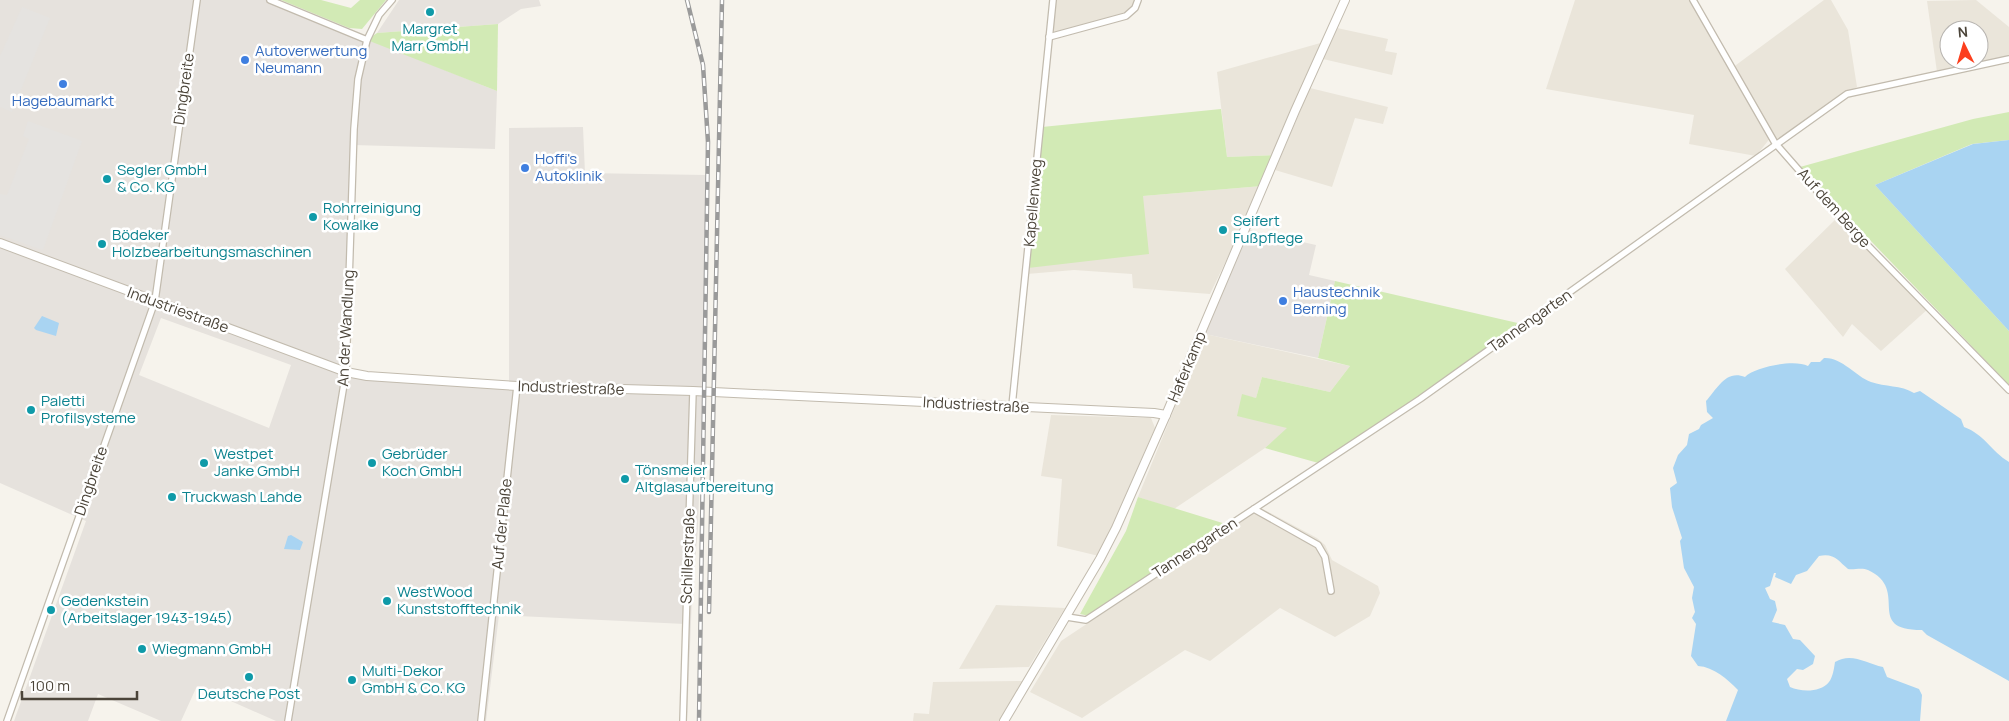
<svg xmlns="http://www.w3.org/2000/svg" width="2009" height="721" viewBox="0 0 2009 721" font-family="Manrope,sans-serif">
<style>
.residential{fill:#eae5da;fill-rule:evenodd}
.industrial{fill:#e6e2dd;fill-rule:evenodd}
.green{fill:#d2eab5}
.parking{fill:#e5e3e0}
.water{fill:#a9d4f2}
.lines{fill:none;stroke-linecap:round;stroke-linejoin:round}
.minor-casing{stroke:#c2bbae;stroke-width:8}
.tertiary-casing{stroke:#c2bbae;stroke-width:10}
.minor{stroke:#fff;stroke-width:5.5}
.tertiary{stroke:#fff;stroke-width:8}
.rail-casing{stroke:#9a9a9a;stroke-width:4.5}
.rail{stroke:#fff;stroke-width:2.5;stroke-dasharray:8;stroke-linecap:butt}
.culture-dot{fill:#0f9aa8;stroke:#fff;stroke-width:2}
.shop-dot{fill:#3f7fe0;stroke:#fff;stroke-width:2}
.labels{text-anchor:middle;stroke-width:5;stroke-linejoin:round;paint-order:stroke}
.culture-label{font-size:15px;fill:#0d838f;stroke:#fff;text-anchor:start}
.shop-label{font-size:15px;fill:#366cbe;stroke:#fff;text-anchor:start}
.street-label{font-size:15px;fill:#4b4439;stroke:#fff}
</style>
<rect width="100%" height="100%" fill="#f6f3ec"/>
<g class="residential">
<path d="M1054,0H1136L1135,7L1126,14L1055,33L1051,30Z"/>
<path d="M1575,0H1692L1732,68L1824,0H1831L1848,30L1857,87L1775,143L1771,137L1756,156L1689,144L1694,115L1546,89Z"/>
<path d="M1976,0L2009,27V57L1937,72L1927,1ZM1949,30H1979V60H1949Z"/>
<path d="M1337,28L1388,39L1385,51L1397,53L1392,75L1323,59Z"/>
<path d="M1324,42L1276,155L1227,157L1217,72Z"/>
<path d="M1310,88L1388,107L1383,124L1355,118L1332,187L1275,170Z"/>
<path d="M1262,186L1210,294L1133,288L1132,274L1074,270L1027,274L1028,268L1143,196Z"/>
<path d="M1839,216L1929,308L1881,351L1852,324L1843,337L1785,269Z"/>
<path d="M1205,334L1350,366L1330,392L1262,377L1256,398L1242,395L1288,428L1265,448L1174,509L1138,497Z"/>
<path d="M1051,415L1151,418L1155,428L1099,556L1057,546L1062,479L1041,476Z"/>
<path d="M1261,508L1317,538L1325,545L1332,560L1378,586L1380,593L1370,616L1335,637L1280,608L1210,661L1185,650L1082,718L1030,692L1061,641Z"/>
<path d="M996,605L1065,608L1029,667L959,669Z"/>
<path d="M1023,681L1000,721H913L914,713L929,714L933,682Z"/>
</g>
<g class="industrial">
<path d="M0,0H270L497,91L495,149L353,145L346,371L509,385V128L583,127L585,173L705,175L706,285L698,528L692,597L687,721H681L685,624L499,615L486,721H276L197,686L181,721H161L98,694L88,721H14L86,521L0,483ZM161,318L291,365L269,428L139,375Z"/>
<path d="M399,0H539L541,6L521,9L498,24L377,33Z"/>
<path d="M1245,229L1316,245L1309,275L1335,281L1318,358L1205,334Z"/>
</g>
<g class="green">
<path d="M281,0H321L351,8L360,0H386L362,29L349,28Z"/>
<path d="M498,24L497,91L367,40L377,33Z"/>
<path d="M1221,109L1227,157L1276,155L1262,186L1143,196L1149,254L1028,268L1042,127Z"/>
<path d="M2009,112V140L1972,144L1875,185L2009,331V385L1800,167L1973,119Z"/>
<path d="M1335,281L1522,324L1438,385L1322,464L1265,448L1287,428L1237,416L1242,394L1256,398L1262,377L1330,392L1350,366L1318,358Z"/>
<path d="M1138,497L1229,525L1089,616L1080,614L1126,531Z"/>
</g>
<g class="parking">
<path d="M22,7L50,18L12,112L0,107V56Z"/>
<path d="M28,121L82,141L43,250L0,235V194L7,195L29,139L23,136Z"/>
</g>
<g class="water">
<path d="M2009,140V331L1875,185L1973,144Z"/>
<path d="M42,316L59,323L56,336L36,330L34,328Z"/>
<path d="M1824,358C1842,357 1855,376 1871,382C1885,387 1901,385 1914,393L1920,391L1961,419L1964,427C1984,434 1991,451 2009,462V681L1927,635L1922,630C1863,630 1911,590 1868,570C1862,567 1854,570 1848,569C1838,561 1835,553 1819,556L1807,571L1796,575L1791,584L1775,577L1776,573H1774L1770,586L1765,588L1770,599L1775,601L1777,610L1772,622L1785,625L1793,639L1800,640L1815,656L1813,664L1803,670L1797,669L1787,679L1790,687C1801,692 1820,693 1829,682C1833,677 1834,668 1835,662C1851,652 1866,663 1883,667L1887,677L1919,689L1922,695L1920,721H1726L1738,690C1727,679 1714,667 1698,666L1691,656L1696,624L1692,618L1695,612L1692,598L1694,587L1684,568L1680,541L1682,538L1672,507L1670,488L1677,483L1673,468L1678,455L1687,445L1689,434L1699,429L1701,425L1713,418L1707,412L1706,401C1717,389 1726,369 1745,377C1755,367 1794,359 1808,366L1811,362H1820Z"/>
<path d="M291,535L303,542L300,550L284,549L288,536Z"/>
</g>
<g class="lines">
<g class="minor-casing">
<g id="minor">
<path d="M270,0L367,40"/>
<path d="M1693,0L1775,143L1839,216L2009,390"/>
<path d="M1049,37L1126,16L1135,8L1138,0"/>
<path d="M1012,406L1053,0"/>
<path d="M1254,509L1318,545L1325,557L1331,591"/>
<path d="M1067,617L1086,620L1420,399L1847,94L2009,59"/>
<path d="M7,721L155,301L197,0"/>
<path d="M288,721L346,372L354,129L358,79L367,40L379,15L392,0"/>
<path d="M481,721L517,386"/>
<path d="M683,721L693,391"/>
</g>
</g>
<g class="tertiary-casing">
<g id="tertiary">
<path d="M0,243L346,372L367,376L517,386L693,391L1154,413L1166,415"/>
<path d="M1004,721L1100,559L1116,528L1166,415L1295,111L1345,0"/>
</g>
</g>
<use href="#minor" class="minor"/>
<use href="#tertiary" class="tertiary"/>
<g class="rail-casing">
<g id="rail">
<path d="M687,0L703,65L708,142L699,721"/>
<path d="M709,612L722,0"/>
</g>
</g>
<use href="#rail" class="rail"/>
</g>
<g class="culture-dot">
<circle cx="430" cy="12" r="5"/>
<circle cx="107" cy="179" r="5"/>
<circle cx="313" cy="217" r="5"/>
<circle cx="1223" cy="230" r="5"/>
<circle cx="102" cy="244" r="5"/>
<circle cx="31" cy="410" r="5"/>
<circle cx="204" cy="463" r="5"/>
<circle cx="372" cy="463" r="5"/>
<circle cx="625" cy="479" r="5"/>
<circle cx="172" cy="497" r="5"/>
<circle cx="387" cy="601" r="5"/>
<circle cx="51" cy="610" r="5"/>
<circle cx="142" cy="649" r="5"/>
<circle cx="249" cy="677" r="5"/>
<circle cx="352" cy="680" r="5"/>
</g>
<g class="shop-dot">
<circle cx="245" cy="60" r="5"/>
<circle cx="63" cy="84" r="5"/>
<circle cx="525" cy="168" r="5"/>
<circle cx="1283" cy="301" r="5"/>
</g>
<g class="labels">
<g class="culture-label">
<text x="430" y="34" text-anchor="middle">Margret<tspan x="430" dy="17">Marr GmbH</tspan></text>
<text x="117" y="175">Segler GmbH<tspan x="117" dy="17">&amp; Co. KG</tspan></text>
<text x="323" y="213">Rohrreinigung<tspan x="323" dy="17">Kowalke</tspan></text>
<text x="1233" y="226">Seifert<tspan x="1233" dy="17">Fußpflege</tspan></text>
<text x="112" y="240">Bödeker<tspan x="112" dy="17">Holzbearbeitungsmaschinen</tspan></text>
<text x="41" y="406">Paletti<tspan x="41" dy="17">Profilsysteme</tspan></text>
<text x="214" y="459">Westpet<tspan x="214" dy="17">Janke GmbH</tspan></text>
<text x="382" y="459">Gebrüder<tspan x="382" dy="17">Koch GmbH</tspan></text>
<text x="635" y="475">Tönsmeier<tspan x="635" dy="17">Altglasaufbereitung</tspan></text>
<text x="182" y="502">Truckwash Lahde</text>
<text x="397" y="597">WestWood<tspan x="397" dy="17">Kunststofftechnik</tspan></text>
<text x="61" y="606">Gedenkstein<tspan x="61" dy="17">(Arbeitslager 1943-1945)</tspan></text>
<text x="152" y="654">Wiegmann GmbH</text>
<text x="362" y="676">Multi-Dekor<tspan x="362" dy="17">GmbH &amp; Co. KG</tspan></text>
<text x="249" y="699" text-anchor="middle">Deutsche Post</text>
</g>
<g class="shop-label">
<text x="255" y="56">Autoverwertung<tspan x="255" dy="17">Neumann</tspan></text>
<text x="63" y="106" text-anchor="middle">Hagebaumarkt</text>
<text x="535" y="164">Hoffi's<tspan x="535" dy="17">Autoklinik</tspan></text>
<text x="1293" y="297">Haustechnik<tspan x="1293" dy="17">Berning</tspan></text>
</g>
<g class="street-label">
<text transform="translate(184 89) rotate(-82)" y="5">Dingbreite</text>
<text transform="translate(1033 203) rotate(-85)" y="5">Kapellenweg</text>
<text transform="translate(1834 208) rotate(48)" y="5">Auf dem Berge</text>
<text transform="translate(178 310) rotate(20)" y="5">Industriestraße</text>
<text transform="translate(1530 321) rotate(-35)" y="5">Tannengarten</text>
<text transform="translate(346 328) rotate(-87)" y="5">An der Wandlung</text>
<text transform="translate(1187 367) rotate(-67)" y="5">Haferkamp</text>
<text transform="translate(571 388) rotate(2)" y="5">Industriestraße</text>
<text transform="translate(976 405) rotate(3)" y="5">Industriestraße</text>
<text transform="translate(91 481) rotate(-71)" y="5">Dingbreite</text>
<text transform="translate(502 524) rotate(-84)" y="5">Auf der Plaße</text>
<text transform="translate(1195 548) rotate(-33)" y="5">Tannengarten</text>
<text transform="translate(688 556) rotate(-88)" y="5">Schillerstraße</text>
</g>
</g>
<g transform="translate(1964 45) rotate(355)"><circle r="24" fill="#ffffff" stroke="#b7b4b0"/>
<path d="M0-4L9 19L0 12L-9 19Z" fill="#fc3f1d"/>
<text y="-8" font-size="14" font-weight="bold" text-anchor="middle" fill="#4b4439">N</text>
</g>
<path d="M22 691v8h115v-8" fill="none" stroke="#4b4439" stroke-width="2.5"/>
<text x="30" y="691" font-size="15" fill="#4b4439" stroke="#ffffff" stroke-width="4" paint-order="stroke">100 m</text>
</svg>
